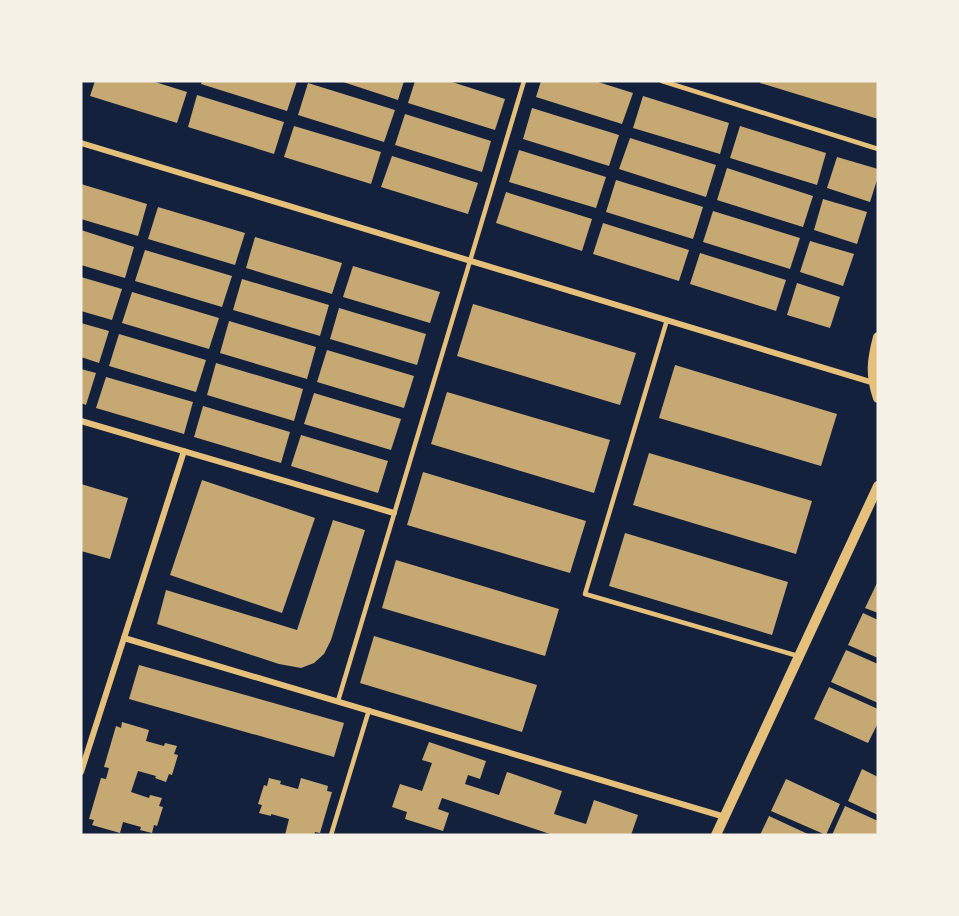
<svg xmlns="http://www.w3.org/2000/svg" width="959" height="916" viewBox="0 0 959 916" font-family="'Titillium Web',sans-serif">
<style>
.building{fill:#c6a872}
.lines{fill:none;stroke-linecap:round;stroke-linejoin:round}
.service{stroke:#e5c07b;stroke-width:4.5}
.minor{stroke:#e5c07b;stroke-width:6}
.tertiary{stroke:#e5c07b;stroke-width:10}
</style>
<rect width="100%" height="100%" fill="#14213d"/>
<g class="building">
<path d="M95,81H152L187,92L177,123L90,96Z"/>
<path d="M202,81H297L287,111L201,84Z"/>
<path d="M340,81H404L398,100Z"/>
<path d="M415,81H449L505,99L495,130L408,103Z"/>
<path d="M541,81H595L633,93L622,124L536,97Z"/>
<path d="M761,81H878V119L760,83Z"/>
<path d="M308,83L395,110L384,142L298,115Z"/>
<path d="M197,95L284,122L274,154L188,127Z"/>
<path d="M643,96L729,123L720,154L633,128Z"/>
<path d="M532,108L619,135L609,166L523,139Z"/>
<path d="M405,114L491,141L482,172L395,145Z"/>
<path d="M294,126L381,152L371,184L284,157Z"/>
<path d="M740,126L826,153L817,185L730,158Z"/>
<path d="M630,138L716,165L706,197L619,169Z"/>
<path d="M519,150L606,177L596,208L509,182Z"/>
<path d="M392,156L478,183L468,214L381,187Z"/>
<path d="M837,157L878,169V177L870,202L827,188Z"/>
<path d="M727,168L813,196L803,227L717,200Z"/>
<path d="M616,180L703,207L693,239L606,212Z"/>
<path d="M81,184L147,204L138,236L81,219Z"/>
<path d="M506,192L592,219L582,251L496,223Z"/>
<path d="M823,199L867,212L857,244L814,230Z"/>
<path d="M158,207L245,233L235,265L148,239Z"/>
<path d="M713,211L800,238L790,269L703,242Z"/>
<path d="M603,223L689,250L679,281L593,254Z"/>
<path d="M81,230L134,247L125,278L81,265Z"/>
<path d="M255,237L342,263L332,294L246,268Z"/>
<path d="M810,241L854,254L843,286L800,272Z"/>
<path d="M145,250L232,276L222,307L135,281Z"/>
<path d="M700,253L786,280L776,311L690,284Z"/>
<path d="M353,266L440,292L430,323L343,297Z"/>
<path d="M81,277L122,289L112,320L81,311Z"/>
<path d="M242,279L329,305L320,336L233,310Z"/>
<path d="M797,283L840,297L830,328L787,315Z"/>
<path d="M132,292L219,318L209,349L122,323Z"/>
<path d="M473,304L636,353L620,405L457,356Z"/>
<path d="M339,308L426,334L417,365L330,339Z"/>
<path d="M229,321L316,347L307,379L220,353Z"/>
<path d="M81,323L109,331L99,363L81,357Z"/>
<path d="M119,334L206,360L196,392L109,366Z"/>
<path d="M327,350L414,376L404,408L317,382Z"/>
<path d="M216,363L303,389L294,421L207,395Z"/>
<path d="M675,365L837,414L821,466L659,418Z"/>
<path d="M81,369L96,373L86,405L81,403Z"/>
<path d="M106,377L193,402L184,434L96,408Z"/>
<path d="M447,392L610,440L594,493L431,444Z"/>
<path d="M314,393L401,419L391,450L304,424Z"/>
<path d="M203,406L290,432L281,463L194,437Z"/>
<path d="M301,435L388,461L378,493L291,466Z"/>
<path d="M649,453L812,501L796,554L633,505Z"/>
<path d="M423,472L586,521L570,573L407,525Z"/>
<path d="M202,480L315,518L282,613L170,575Z"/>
<path d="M81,484L128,498L110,559L81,551Z"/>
<path d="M333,520L365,530L331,640L324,654L314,663L301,668L279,664L157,624L166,590L297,630Z"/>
<path d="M625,533L788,582L772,635L609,586Z"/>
<path d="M396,560L559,609L545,656L382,608Z"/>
<path d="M878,581V613L865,608Z"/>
<path d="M863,613L878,620V658L848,645Z"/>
<path d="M374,636L537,685L522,732L360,683Z"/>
<path d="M846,650L878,664V703L831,682Z"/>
<path d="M139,665L344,723L334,757L129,699Z"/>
<path d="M829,687L878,709V723L868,743L814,719Z"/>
<path d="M122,722L149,730L146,741L164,746L165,743L177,746L174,754L178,755L172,775L169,774L166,782L155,778L156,776L138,771L131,792L149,798L150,795L162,798L159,806L163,807L157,826L154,825L152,833L140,830L141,827L123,822L120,833L92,825L94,820L89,819L101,778L106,779L109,768L104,767L116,726L121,728Z"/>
<path d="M429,742L486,761L480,779L468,775L465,784L499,795L507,772L562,791L554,814L586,824L594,800L638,815L631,835H553L442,798L438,809L449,813L443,831L405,819L407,812L392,807L400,784L422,791L432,763L422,760Z"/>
<path d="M862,769L878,777V815L848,801Z"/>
<path d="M269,778L281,781L280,784L298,789L301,778L328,786L327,791L332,792L320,833L315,832L314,835H285L289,819L271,814V816L259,813L262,805L258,804L264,785L267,786Z"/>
<path d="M786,779L840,804L826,835L771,811Z"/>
<path d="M845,806L878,821V835H832Z"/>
<path d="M769,816L810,835H760Z"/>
</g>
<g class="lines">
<g class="service">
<path d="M662,81L878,149"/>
<path d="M667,320L585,594L798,656"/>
<path d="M338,701L524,81"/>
<path d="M331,835L369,710"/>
</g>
<g class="minor">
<path d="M81,143L874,383"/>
<path d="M81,421L394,513"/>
<path d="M124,638L725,817"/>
<path d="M81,772L184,451"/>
</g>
<g class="tertiary">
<path d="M878,337C872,359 870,376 878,398"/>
<path d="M716,835L878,486"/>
</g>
</g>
<rect width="959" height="916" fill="none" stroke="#f6f1e7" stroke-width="165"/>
</svg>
